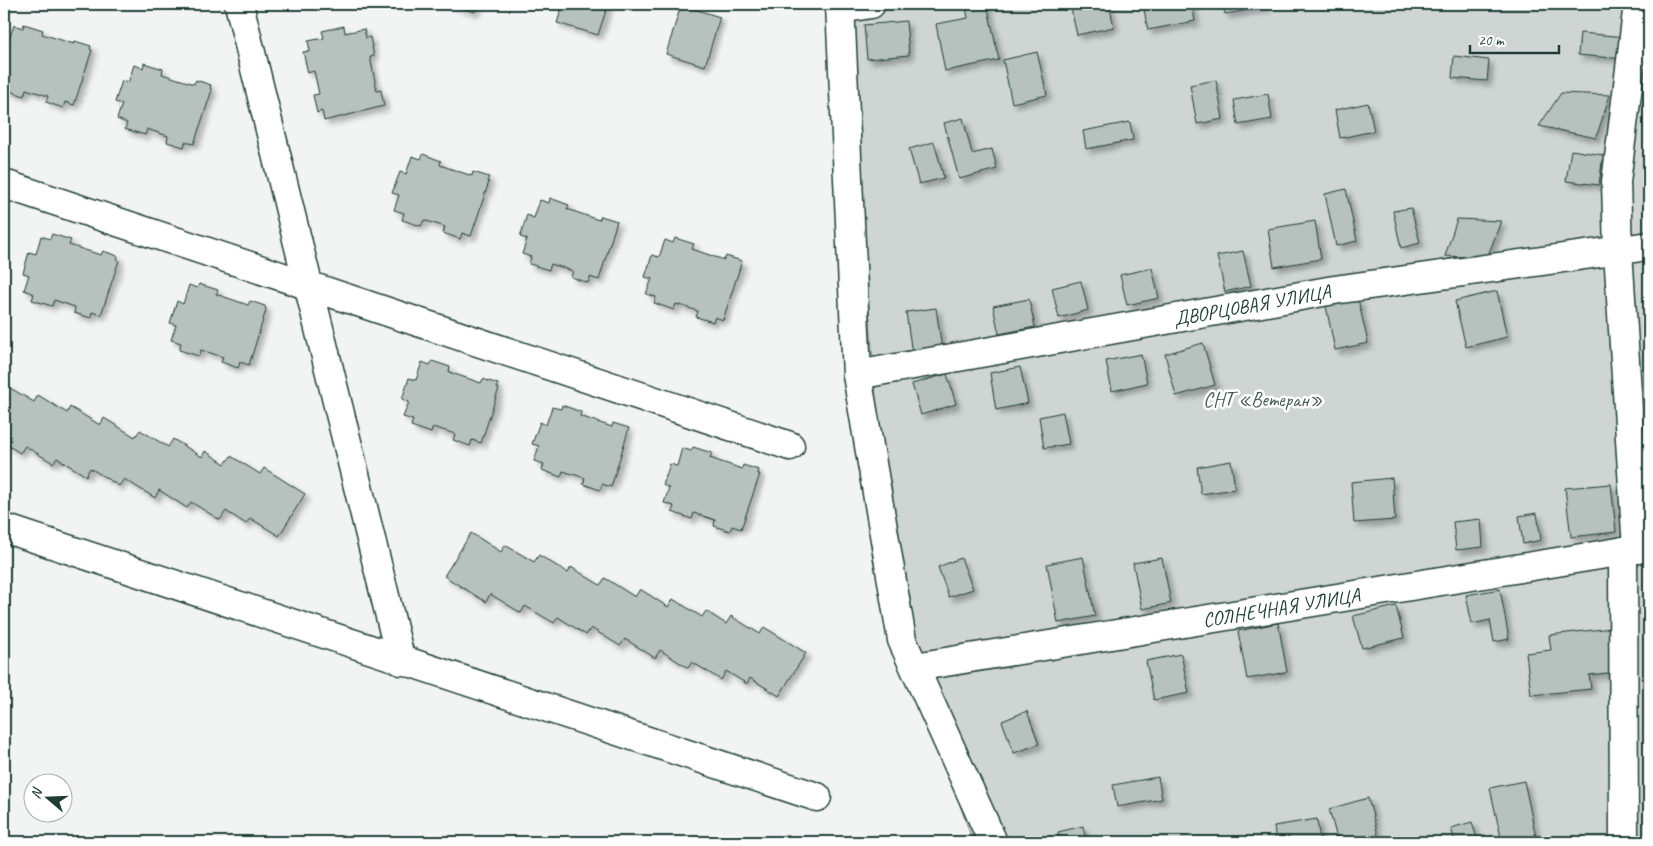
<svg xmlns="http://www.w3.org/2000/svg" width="1653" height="846" viewBox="0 0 1653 846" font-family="Caveat,sans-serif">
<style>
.green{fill:#ced5d3;stroke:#768984}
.building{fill:#b7c1bd;stroke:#1f3d34;filter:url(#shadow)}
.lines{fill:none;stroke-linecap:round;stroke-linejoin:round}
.minor-casing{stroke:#1f3d34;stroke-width:31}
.minor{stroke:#fff;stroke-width:28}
.labels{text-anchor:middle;stroke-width:5;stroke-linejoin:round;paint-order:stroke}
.street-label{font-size:20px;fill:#1f3d34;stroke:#fff}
.park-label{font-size:20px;fill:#425b54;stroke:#fff}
</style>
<defs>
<filter id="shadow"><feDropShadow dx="4.5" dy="4.5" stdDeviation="2.5" flood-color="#0004"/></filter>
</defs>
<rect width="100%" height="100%" fill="#f2f3f3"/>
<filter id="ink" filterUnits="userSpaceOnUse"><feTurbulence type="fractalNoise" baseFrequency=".02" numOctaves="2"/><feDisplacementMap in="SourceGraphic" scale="10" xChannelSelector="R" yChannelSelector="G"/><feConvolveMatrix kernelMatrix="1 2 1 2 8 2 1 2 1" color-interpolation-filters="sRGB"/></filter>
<g filter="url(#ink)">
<path class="green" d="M846,4H1649V842H973L892,612Z"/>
<g class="building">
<path d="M449,4H478L475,12Z"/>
<path d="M563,4H608L598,35L557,23Z"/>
<path d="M981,4H987L999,60L945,71L936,24L968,18L966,7Z"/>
<path d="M1070,4H1109L1114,27L1077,35Z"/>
<path d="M1143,4H1192L1195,21L1148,30Z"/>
<path d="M1223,4H1267V7L1225,14Z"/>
<path d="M681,5L720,17L705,66L666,54Z"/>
<path d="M906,21L909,55L867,59L864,25Z"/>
<path d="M24,24L43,30L42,34L74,44L75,41L91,46L90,49L92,50L74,105L65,102L63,108L46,102L48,96L26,89L24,96L4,89L7,83L4,82V42L8,43L14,25L23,28Z"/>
<path d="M344,26L345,33L364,29L366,38L370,37L374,56L370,57L377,91L381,90L384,106L324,121L322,111L317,113L313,95L319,94L314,71L308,73L303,52L310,51L308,41L324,38L322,31Z"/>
<path d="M1580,33L1626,37L1624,59L1578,55Z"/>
<path d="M1037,52L1047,95L1012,103L1003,60Z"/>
<path d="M1454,56L1489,60L1487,81L1452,78Z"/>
<path d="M144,63L163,69L162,74L194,84L196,80L211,85L210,89L212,90L194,144L185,142L184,147L167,142L168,136L147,129L145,135L125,129L127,123L117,119L122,104L115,102L122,81L128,83L134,65L143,68Z"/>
<path d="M1216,80L1223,119L1197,124L1190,85Z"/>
<path d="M1561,93L1610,95L1596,138L1539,126Z"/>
<path d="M1268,94L1272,119L1238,125L1234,100Z"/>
<path d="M1368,103L1374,131L1340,138L1335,110Z"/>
<path d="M963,118L972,154L992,149L997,169L959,179L944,123Z"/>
<path d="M1130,122L1133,140L1086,149L1083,131Z"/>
<path d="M934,142L944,178L919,184L909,149Z"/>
<path d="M1571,150L1603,155L1599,185L1566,181Z"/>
<path d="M423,154L441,161L440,165L472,176L473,172L489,177L487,181L489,182L471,236L462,233L460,239L443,233L445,227L424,220L421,226L402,220L404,213L394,210L399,195L392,193L400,172L406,174L412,156L421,159Z"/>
<path d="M1346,189L1357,241L1336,246L1325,194Z"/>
<path d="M550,198L569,205L567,209L599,220L601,216L617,221L599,280L590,277L588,283L571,277L573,271L551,264L549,270L529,264L531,257L522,254L527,239L520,237L527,215L534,218L540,200L549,203Z"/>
<path d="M1411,208L1420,243L1401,248L1393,211Z"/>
<path d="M1457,219L1501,221L1487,258L1445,256Z"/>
<path d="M1315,221L1321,259L1274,267L1268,229Z"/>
<path d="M52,234L71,240L69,245L101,255L103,251L118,256L117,260H119L101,315L92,312L91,318L74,313L75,307L54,300L52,306L32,300L34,294L24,290L29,275L23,273L29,252L36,254L41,236L50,239Z"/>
<path d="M675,238L694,244L692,249L724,260L726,256L742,261L723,320L715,317L713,322L696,317L698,311L676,304L674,310L654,303L656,297L646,294L652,279L645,277L652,255L659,257L665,240L673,243Z"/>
<path d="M1243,251L1251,286L1225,292L1217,256Z"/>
<path d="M1152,268L1159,298L1127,305L1120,275Z"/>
<path d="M1081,281L1088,310L1059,318L1052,288Z"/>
<path d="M199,284L218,290L216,294L248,305L250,301L265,306L266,310L249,365L240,362L238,368L221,362L223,357L201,350L199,356L179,350L181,343L171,340L176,325L170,323L177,301L183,304L189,285L197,288Z"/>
<path d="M1497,291L1507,337L1466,347L1455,301Z"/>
<path d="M1029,299L1035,327L999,334L993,306Z"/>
<path d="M1358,299L1368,343L1335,350L1326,306Z"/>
<path d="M936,308L942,349L912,354L906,312Z"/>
<path d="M1203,343L1215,385L1176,396L1165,354Z"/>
<path d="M1141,354L1147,383L1112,391L1106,361Z"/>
<path d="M432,361L450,367L449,372L481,383L483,379L498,384L497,388H499L481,443L472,440L470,446L453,440L455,434L433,427L431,433L411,426L413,420L403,417L409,402L402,399L409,378L416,380L422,362L430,365Z"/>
<path d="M1020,367L1028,403L996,410L990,373Z"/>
<path d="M947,374L956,404L921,415L912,384Z"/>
<path d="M5,385L34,402L38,395L67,413L70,407L100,425L104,418L135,437L140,430L168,447L173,439L202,457L205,451L225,464L231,456L260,474L264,468L305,494L279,536L250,518L246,524L226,511L220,520L191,502L187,508L159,490L155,498L124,479L119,486L90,468L86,476L57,458L53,463L25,446L20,453L4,443Z"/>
<path d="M562,405L581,412L580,416L612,427L613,423L629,428L611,487L602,484L600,490L583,484L585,478L563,471L561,477L542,470L544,464L534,461L539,446L532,444L540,422L546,425L552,407L561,409Z"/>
<path d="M1063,412L1069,444L1044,448L1039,417Z"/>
<path d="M693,447L712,453L710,458L742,469L743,465L759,470L758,474H760L741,529L732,526L730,531L714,526L715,520L694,513L692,519L672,512L674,506L664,503L669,488L663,485L670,464L677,466L682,448L691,451Z"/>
<path d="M1231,461L1235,489L1201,494L1197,467Z"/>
<path d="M1392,478L1395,520L1354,523L1351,482Z"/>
<path d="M1611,484L1616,532L1571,537L1565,488Z"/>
<path d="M1537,513L1541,540L1523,544L1519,516Z"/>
<path d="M1481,519L1483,547L1456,550L1453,522Z"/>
<path d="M471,533L501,552L505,545L534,562L539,555L568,573L571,567L600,585L605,578L635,597L640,589L668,607L673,599L702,617L706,611L726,624L731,616L760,634L764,627L806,653L779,696L750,678L747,684L726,671L721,680L692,662L688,668L660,650L655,658L625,639L620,646L591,628L586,635L558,617L554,623L525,606L521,613L490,594L486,602L444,576Z"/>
<path d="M1083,557L1095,616L1058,623L1047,564Z"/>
<path d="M961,558L973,589L949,597L938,567Z"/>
<path d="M1162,558L1171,603L1142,609L1133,563Z"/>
<path d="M1500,589L1509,639L1494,642L1490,620L1472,624L1466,595Z"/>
<path d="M1396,606L1404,638L1362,648L1353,616Z"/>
<path d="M1278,623L1287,672L1247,679L1238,631Z"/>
<path d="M1612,628L1617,672L1589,675L1591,689L1531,695L1526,653L1551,650L1549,635Z"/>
<path d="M1181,654L1189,693L1154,700L1146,661Z"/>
<path d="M1027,711L1039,744L1014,753L1002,721Z"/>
<path d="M1158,777L1162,799L1117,807L1113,785Z"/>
<path d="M1524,781L1537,842H1502L1490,788Z"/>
<path d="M1368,798L1380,842H1338L1329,809Z"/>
<path d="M1317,819L1320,842H1276L1274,826Z"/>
<path d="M1472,822L1478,842H1455L1451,828Z"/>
<path d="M1083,826L1086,842H1060L1058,832Z"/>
</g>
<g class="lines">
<g class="minor-casing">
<g id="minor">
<path d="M239,4L401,661"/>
<path d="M840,4L857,375L902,640L993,842"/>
<path d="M840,9L871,4"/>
<path d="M4,184L790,446"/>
<path id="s1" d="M857,375L1334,290L1649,246"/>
<path d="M4,528L817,797"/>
<path d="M1637,549L1618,251L1616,182L1638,4"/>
<path d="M1623,551L1624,842"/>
<path id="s2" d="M915,667L1649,547"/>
</g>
</g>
<use href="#minor" class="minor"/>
</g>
</g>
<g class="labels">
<g class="street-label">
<text dy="7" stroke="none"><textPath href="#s1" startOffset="401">ДВОРЦОВАЯ УЛИЦА</textPath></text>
<text dy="7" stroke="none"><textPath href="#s2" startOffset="371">СОЛНЕЧНАЯ УЛИЦА</textPath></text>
</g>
<g class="park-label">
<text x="1263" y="406">СНТ «Ветеран»</text>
</g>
</g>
<rect width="1653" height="846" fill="none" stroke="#fff" stroke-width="20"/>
<rect x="10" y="10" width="1633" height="826" fill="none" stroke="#1f3d34" stroke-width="2" filter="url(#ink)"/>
<g transform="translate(48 798) rotate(289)"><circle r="24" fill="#ffffff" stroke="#a5b1ae"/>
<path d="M0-4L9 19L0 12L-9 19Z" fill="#1f3d34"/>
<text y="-8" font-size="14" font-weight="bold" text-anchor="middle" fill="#1f3d34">N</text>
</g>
<path d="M1470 45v8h89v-8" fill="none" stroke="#1f3d34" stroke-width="2.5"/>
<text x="1478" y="45" font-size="15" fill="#1f3d34" stroke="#ffffff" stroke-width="4" paint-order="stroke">20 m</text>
</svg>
